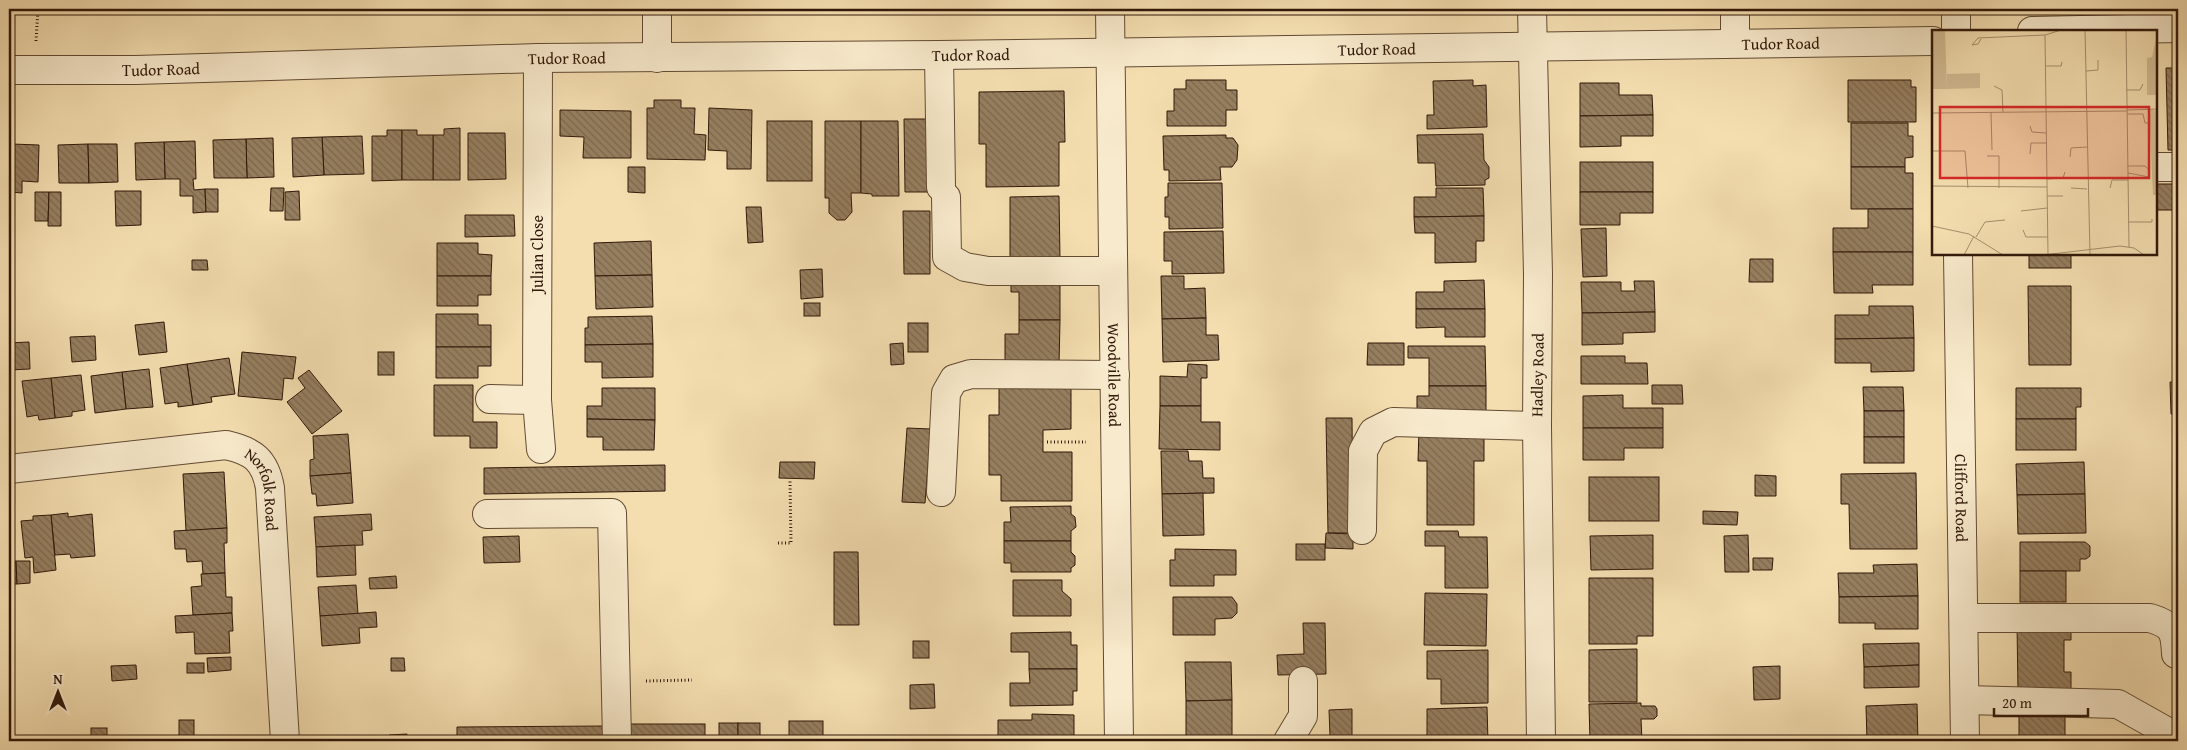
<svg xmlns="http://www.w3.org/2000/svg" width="2187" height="750" viewBox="0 0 2187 750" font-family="'Gentium Book Plus',serif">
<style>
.building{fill:url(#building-back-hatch);stroke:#301809}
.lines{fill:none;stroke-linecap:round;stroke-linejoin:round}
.minor-casing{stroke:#614a33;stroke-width:30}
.path{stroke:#301809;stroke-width:3;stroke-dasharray:1 2.5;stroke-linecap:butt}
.minor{stroke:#f8eacc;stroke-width:28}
.labels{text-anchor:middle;stroke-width:4;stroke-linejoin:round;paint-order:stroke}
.street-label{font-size:16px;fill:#301809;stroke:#f8eacc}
.inset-road{fill:none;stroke:#a68f6d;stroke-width:1}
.view{fill:#d62828;fill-opacity:0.15;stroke:#d62828;stroke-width:2.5}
.inset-edge{fill:none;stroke:#301809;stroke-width:2.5}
</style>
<defs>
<pattern id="building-back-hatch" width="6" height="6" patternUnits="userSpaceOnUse" patternTransform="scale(1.25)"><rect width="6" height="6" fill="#967f60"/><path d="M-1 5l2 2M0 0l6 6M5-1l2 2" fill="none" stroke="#7b674d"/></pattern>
</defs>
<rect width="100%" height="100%" fill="#f4deb0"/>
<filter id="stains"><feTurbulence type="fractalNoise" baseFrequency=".004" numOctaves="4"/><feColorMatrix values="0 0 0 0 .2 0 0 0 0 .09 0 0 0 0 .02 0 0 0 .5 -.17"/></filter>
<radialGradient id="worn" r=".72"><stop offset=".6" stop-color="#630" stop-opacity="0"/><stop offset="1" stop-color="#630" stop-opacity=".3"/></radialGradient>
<g class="building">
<path d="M2166,68H2178V150H2168Z"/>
<path d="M1186,80H1226V90H1237V110H1226V126H1167V111H1174V89H1186Z"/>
<path d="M1473,80V86L1486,85L1487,127L1427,129V115H1434L1433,81Z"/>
<path d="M1848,80H1911V87H1916V122H1848Z"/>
<path d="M1580,83H1619V95H1652L1653,115L1580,116Z"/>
<path d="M1064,91L1065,142H1059V186L986,187V144H979V92Z"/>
<path d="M654,100H681V108H695L694,134L706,135L705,160L647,159V108H654Z"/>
<path d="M709,108L752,110L751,169H727V151L708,150Z"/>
<path d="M560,110L631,111V158H583L584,137L560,136Z"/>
<path d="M1653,115V136H1621V146L1580,147V116Z"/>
<path d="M904,119H929L930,192H905Z"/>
<rect x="767" y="121" width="45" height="60"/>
<path d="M825,121H861V193H851L852,212L845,220H837L829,213V198H825Z"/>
<path d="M861,121H898L899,196H872V194L861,193Z"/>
<path d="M1851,123H1908V136H1913V157L1905,158V167H1851Z"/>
<path d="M460,128V180H433V135H444V129Z"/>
<path d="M387,130H402V180L372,181V136H387Z"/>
<path d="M402,130H417V135H433V180H402Z"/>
<path d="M468,133H505L506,179L468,180Z"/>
<path d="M1483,134L1484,160L1489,167V178L1485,180V185L1436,186L1435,163H1418L1417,135Z"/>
<path d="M1226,135V138H1233L1238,145L1237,160L1232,167H1220L1221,180L1169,181V170H1164L1163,136Z"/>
<path d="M362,136L364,174L324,175L322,137Z"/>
<path d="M322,137L324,175L293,177L292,138Z"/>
<path d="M273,138L274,177L247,178L246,139Z"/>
<path d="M246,139L247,178H214L213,140Z"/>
<path d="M195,141L196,179H193L194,190L205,189L206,212L193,213V196H180V179H165L164,142Z"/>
<path d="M164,142L165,179L136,180L135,143Z"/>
<path d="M9,144H12L10,183L9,182Z"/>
<path d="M12,144L39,145L38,182L22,181V193L10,192Z"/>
<path d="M88,144L89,183H59L58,145Z"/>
<path d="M88,144H117L118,182L89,183Z"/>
<rect x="1580" y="162" width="73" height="30"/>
<path d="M628,167H645V193L628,192Z"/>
<path d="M1851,167H1905V173H1913V209H1851Z"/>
<path d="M1168,183H1222L1223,228L1169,229V217H1165V197H1168Z"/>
<rect x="2156" y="184" width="22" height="26"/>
<path d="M271,188H284L283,211H270Z"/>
<path d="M1436,188H1483L1484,216L1414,217V197H1436Z"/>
<path d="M205,189H218V212H206Z"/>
<path d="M115,191H141V225L116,226Z"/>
<path d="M299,191L300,220H285V192Z"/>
<path d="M35,192H49L48,221H35Z"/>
<path d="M49,192H61V226H48Z"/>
<path d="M1580,192H1653V213H1620V225H1580Z"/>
<path d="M1059,196L1060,260H1010V197Z"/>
<path d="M746,207H761L763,242L748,243Z"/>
<path d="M1868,209H1913V252H1833V228H1868Z"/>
<path d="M903,211H930V274H904Z"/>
<path d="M465,215H514L515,236L465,237Z"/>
<path d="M1484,216V241H1476V262L1435,263V233H1415L1414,217Z"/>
<path d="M1606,228L1607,276L1583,277L1581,229Z"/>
<path d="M1223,231L1224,273L1172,274V261H1164V232Z"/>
<path d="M651,241L652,275L595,276L594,243Z"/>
<path d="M437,243H478V254L492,255L491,276H437Z"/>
<path d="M1833,252H1913V285H1872L1873,293H1834Z"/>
<rect x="2029" y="254" width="42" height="14"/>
<path d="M1750,259H1773V282H1749Z"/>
<path d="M192,260H207L208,270H192Z"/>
<path d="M822,269L823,297L801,299L800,270Z"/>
<path d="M652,275L653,307L596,309L595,276Z"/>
<path d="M437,276H491V295H478V306H437Z"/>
<path d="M1011,276L1060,277V320H1019V292H1011Z"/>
<path d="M1161,276H1184V289L1205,288L1206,318L1162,319Z"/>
<path d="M1484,280L1485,309H1416V292H1444V281Z"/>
<path d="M1634,281H1654L1655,312L1582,313L1581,282H1621V291H1635Z"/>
<path d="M2028,286H2071V365H2029Z"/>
<rect x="804" y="303" width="16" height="13"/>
<path d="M1869,306H1913L1914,338L1835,339V315H1869Z"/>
<path d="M1416,309H1485V337H1445V327L1416,328Z"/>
<path d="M1655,312V332L1623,333V344L1582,345V313Z"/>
<path d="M436,314H478V325H491V347H436Z"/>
<path d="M652,316L653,344L585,345V328H588V317Z"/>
<path d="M1206,318V335H1218L1219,360L1163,362L1162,319Z"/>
<path d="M1019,320H1060L1059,365L1005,364V334H1019Z"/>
<path d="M164,322L167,352L139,355L135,325Z"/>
<rect x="908" y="323" width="20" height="29"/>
<path d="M95,336L96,360L72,362L70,337Z"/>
<path d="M1914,338V371L1871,372V363H1835V339Z"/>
<path d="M29,342L30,369L9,370V343Z"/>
<path d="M903,343L904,364L891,365L890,344Z"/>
<path d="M1368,343H1404V365H1367Z"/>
<path d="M653,344V377L602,378V362H585V345Z"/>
<path d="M1408,346H1485L1486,386H1429V358H1408Z"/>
<path d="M436,347H491V366H478V378H436Z"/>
<path d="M242,352L296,357L293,379L284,378L282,400L238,396Z"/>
<rect x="378" y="352" width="16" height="23"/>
<path d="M1581,356H1625V363H1647L1648,384H1581Z"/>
<path d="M229,358L235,394L211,397L212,402L193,405L187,364Z"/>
<path d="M187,364L193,405L178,407V402L165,404L160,368Z"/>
<path d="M1188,364L1207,365V378H1201V406H1160V376L1187,377Z"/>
<path d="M149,369L153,407L126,409L122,372Z"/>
<path d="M309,370L342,411L312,434L287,402L305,388L298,378Z"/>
<path d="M122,372L126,409L95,413L91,376Z"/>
<path d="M81,375L85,410L72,412V416L55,418L51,378Z"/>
<path d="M51,378L55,418L39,420L38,415L27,417L22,381Z"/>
<path d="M9,382H11L9,410Z"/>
<path d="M2170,382H2178V414H2171Z"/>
<path d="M434,385H473V422H497V448H470V436H434Z"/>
<path d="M1652,385H1682L1683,404H1652Z"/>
<path d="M1429,386H1486V414H1417V396H1429Z"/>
<path d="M999,387H1071V429L1043,430V452H1072V501H1001V475H989V415H999Z"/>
<path d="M1863,387H1903L1904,411H1864Z"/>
<path d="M602,388H655V420L587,419V406H602Z"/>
<path d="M2016,388H2081V407H2076V419H2016Z"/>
<path d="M1623,395V408H1663V428H1583V396Z"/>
<path d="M1160,406H1201V422H1220V450L1159,449Z"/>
<rect x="1864" y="411" width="40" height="26"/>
<path d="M1326,418H1352L1353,533H1328Z"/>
<path d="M587,419L655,420L654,450H603V437H587Z"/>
<rect x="2016" y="419" width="60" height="31"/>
<path d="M907,428L931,429L925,503L902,502Z"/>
<path d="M1583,428H1663V448H1624V460H1583Z"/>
<path d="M1419,430H1484V461H1474V525H1427V461H1418Z"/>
<path d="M348,434L351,473L310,476V460L314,459L313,436Z"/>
<rect x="1864" y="437" width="40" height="26"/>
<path d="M1161,451H1188L1189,461H1202L1203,478H1214V493L1162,494Z"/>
<path d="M780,462H815L814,479L779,478Z"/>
<path d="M2084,462L2085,494L2017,495L2016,464Z"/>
<path d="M665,465V491L484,494V468Z"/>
<path d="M224,472L227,528L186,531L183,474Z"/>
<path d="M351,473L353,503L317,506L316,494H312L310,476Z"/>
<path d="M1916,473L1917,549H1850L1849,504H1841V474Z"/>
<path d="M1755,475L1776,476V496H1755Z"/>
<rect x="1589" y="477" width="70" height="44"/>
<path d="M1203,493L1204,535L1163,536L1162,494Z"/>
<path d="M2085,494L2086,533L2018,534L2017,495Z"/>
<path d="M1071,506V514L1075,517L1076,527L1071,531V541H1004V522H1011L1010,507Z"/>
<path d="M1703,511L1738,512L1737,525L1703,524Z"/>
<path d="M68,513V517L92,514L95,556L71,558L70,554L55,555L51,515Z"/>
<path d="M371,514L372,530L362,531L363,545L316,547L314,517Z"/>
<path d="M51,515L56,570L34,573L33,557L25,558L21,521L33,520V516Z"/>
<path d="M9,522H11L9,561H16L17,584H9Z"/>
<path d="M227,528V543H224L225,573L203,574L202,561L187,562L186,549H175L174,531Z"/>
<path d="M1425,531H1458L1459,537H1487L1488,588H1445V546H1425Z"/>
<path d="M1326,533L1353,534V549L1325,548Z"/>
<path d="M1653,535V569L1591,570L1590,536Z"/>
<path d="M1748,535L1749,572H1725L1724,536Z"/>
<path d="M519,536L520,562L484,563L483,537Z"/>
<path d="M1004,541H1071V552L1075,556V565L1071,568V572H1011V563H1004Z"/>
<path d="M2020,542H2085L2090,546V556L2086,559H2080V571H2020Z"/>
<rect x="1296" y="544" width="29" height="16"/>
<path d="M355,545L356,575L317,577L316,547Z"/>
<path d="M1175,549L1236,550V575H1214V586H1170V560H1175Z"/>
<path d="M834,552H858L859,625H834Z"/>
<path d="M1753,558H1773L1772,570H1753Z"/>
<path d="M16,561H30V583L17,584Z"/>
<path d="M1917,564L1918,596L1839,597L1838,573H1874L1873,565Z"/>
<rect x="2020" y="571" width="46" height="31"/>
<path d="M225,573L226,597H232V613L193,615L191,587L202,586L201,574Z"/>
<path d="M396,576L397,588L370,589L369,578Z"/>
<path d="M1589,578H1653V636H1637V644H1589Z"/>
<path d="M1013,580H1062V591L1071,599V616H1013Z"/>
<path d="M356,585L358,614L320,616L318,587Z"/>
<path d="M1425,593L1487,594L1486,646L1424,645Z"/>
<path d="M1918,596V629H1875V623H1839V597Z"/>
<path d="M1173,597H1232L1237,604V613L1232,618L1215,619V635H1173Z"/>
<path d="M376,612L377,627L359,628L360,643L322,646L320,616Z"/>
<path d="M232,613L233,631H229L230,653L195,654L194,632L176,633L175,616Z"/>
<path d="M1303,623H1325L1326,674L1278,675L1277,655L1304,654Z"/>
<path d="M2017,624H2071V640H2064V672H2071V690L2018,691Z"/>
<path d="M1071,632V645H1077V669H1029V652H1011V633Z"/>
<rect x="913" y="641" width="16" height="17"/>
<path d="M1919,643V665L1864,667L1863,644Z"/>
<path d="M1637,649V702H1589V650Z"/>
<path d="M1488,650V703L1441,704V679H1427V651Z"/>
<path d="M231,657V670L208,672L207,658Z"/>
<path d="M391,658H404L405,671H391Z"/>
<path d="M1185,662H1231L1232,700L1186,701Z"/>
<rect x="187" y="663" width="17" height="10"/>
<path d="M136,665L137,679L112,681L111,666Z"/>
<path d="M1919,665V687L1864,688V667Z"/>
<path d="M1780,666V699L1754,700L1753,667Z"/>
<path d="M1029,669H1077V691H1073V705L1010,706V683H1030Z"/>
<path d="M934,684L935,708L910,709V685Z"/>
<path d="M2176,698H2178V723H2175Z"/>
<path d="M1232,700V739H1186V701Z"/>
<path d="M1641,703V706H1655L1657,709V716L1654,719H1641L1642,741H1590L1589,704Z"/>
<path d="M1917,704L1918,741H1867L1866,706Z"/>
<path d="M1487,707L1488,741H1427V709Z"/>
<path d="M1352,709V741H1303V737L1330,736L1329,710Z"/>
<rect x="2019" y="709" width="46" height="32"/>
<path d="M1032,714L1074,715V740H998V720H1032Z"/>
<rect x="179" y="720" width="15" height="21"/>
<rect x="789" y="721" width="34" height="20"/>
<rect x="719" y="723" width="19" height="18"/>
<rect x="738" y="723" width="22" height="18"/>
<rect x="628" y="724" width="77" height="17"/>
<path d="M603,726V741H457V727Z"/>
<rect x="91" y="728" width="16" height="13"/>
<path d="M407,734V741H389V735Z"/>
<rect x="830" y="738" width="75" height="3"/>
<rect x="998" y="740" width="76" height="1"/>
</g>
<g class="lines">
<g class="minor-casing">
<g id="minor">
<path id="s1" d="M1110,9L1119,741"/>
<path d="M1532,9L1538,274L1537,426L1541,741"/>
<path d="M1735,9V43"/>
<path d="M1956,9V31"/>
<path d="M2032,31L2178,28"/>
<path d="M939,55L941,187"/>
<path d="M538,58L537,400L541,449"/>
<path d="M657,58V9"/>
<path id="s2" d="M9,70H135L538,58L939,55L1933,41"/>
<path d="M2156,167H2178"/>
<path d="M946,197L947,257L965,267L988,271H1113"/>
<path id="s3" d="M1958,254L1965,741"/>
<path d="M490,399L537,400"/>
<path id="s4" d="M9,469L226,445C253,451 265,460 270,488L285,741"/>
<path d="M941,492L946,393L954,379L971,374L1115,375"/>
<path d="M487,514L612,513L617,741"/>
<path d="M1362,530L1363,451L1373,432L1393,422L1537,426"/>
<path d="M1964,618H2150C2173,625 2175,631 2176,654"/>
<path d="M1965,700L2118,704L2166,731L2178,734"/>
<path d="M1288,741L1303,716V681"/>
</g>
</g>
<g class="path">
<path d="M36,41L38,9"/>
<path d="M1047,442H1086"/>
<path d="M778,543H791L790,481"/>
<path d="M646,681L692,680"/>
</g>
<use href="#minor" class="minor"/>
</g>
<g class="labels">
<g class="street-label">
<text dy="6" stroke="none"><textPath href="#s2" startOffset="1772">Tudor Road</textPath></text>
<text dy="6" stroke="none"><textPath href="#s2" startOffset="1368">Tudor Road</textPath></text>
<text dy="6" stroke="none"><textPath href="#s2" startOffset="962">Tudor Road</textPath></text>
<text dy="6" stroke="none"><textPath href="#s2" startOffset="558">Tudor Road</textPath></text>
<text dy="6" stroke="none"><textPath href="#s2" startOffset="152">Tudor Road</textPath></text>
<text transform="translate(537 254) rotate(-90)" y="6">Julian Close</text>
<text dy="6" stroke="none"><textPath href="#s1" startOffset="366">Woodville Road</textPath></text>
<text transform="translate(1537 375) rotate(-89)" y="6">Hadley Road</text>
<text dy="6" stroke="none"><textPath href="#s4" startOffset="284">Norfolk Road</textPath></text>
<text dy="6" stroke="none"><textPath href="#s3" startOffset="244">Clifford Road</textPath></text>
</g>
</g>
<g transform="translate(1932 30)">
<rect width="225" height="225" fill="#f4deb0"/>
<path d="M225,4V65H215V28L220,27Z" fill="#d3bc94"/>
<path d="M0,0H13L15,59H0Z" fill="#d3bc94"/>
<path d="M48,43V58L15,59V44ZM217,79L225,81V165H221Z" fill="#d3bc94"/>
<path class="inset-road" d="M153,0L158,225M194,0L197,217M113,5L116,225M49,9L46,14L40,15L46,8L113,5L129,0M114,36H129L130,32M154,41L166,40V30M62,56L70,60L71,82M194,60H208L211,54M195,80L225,79M59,82L60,120M0,83L195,81M195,84H211L213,93H217M98,96L100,102L114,103M0,121H33L36,158M98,124L99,113H115M55,126H67V158M138,127L139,118L155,117M195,136H213L216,139M196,143L217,147M115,149L131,148L133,142M0,156L115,157M139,158L155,159M178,158L180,150H196M115,166H131M89,181L115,178M196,192H220V189M0,196L37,204L71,225M91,200L94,207H116M44,207L53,192L73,190M32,225L42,206M111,225L188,216L202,218L212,225"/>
<path class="view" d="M8,77H217V148H8Z"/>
<rect width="225" height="225" class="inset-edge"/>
</g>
<rect width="2187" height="750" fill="none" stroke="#f4deb0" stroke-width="30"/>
<rect x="10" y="10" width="2167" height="730" fill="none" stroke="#301809" stroke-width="2.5"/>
<rect x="15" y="15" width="2157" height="720" fill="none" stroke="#301809"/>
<g transform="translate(58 692)" stroke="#f8eacc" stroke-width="4" paint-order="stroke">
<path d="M0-4L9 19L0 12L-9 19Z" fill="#301809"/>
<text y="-8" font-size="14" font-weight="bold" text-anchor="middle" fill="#301809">N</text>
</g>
<path d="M1994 708v8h94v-8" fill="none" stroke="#301809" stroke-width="2.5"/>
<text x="2002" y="708" font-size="15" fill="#301809" stroke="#f8eacc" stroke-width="4" paint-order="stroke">20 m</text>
<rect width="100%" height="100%" filter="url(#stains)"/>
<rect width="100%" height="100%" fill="url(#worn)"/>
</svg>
